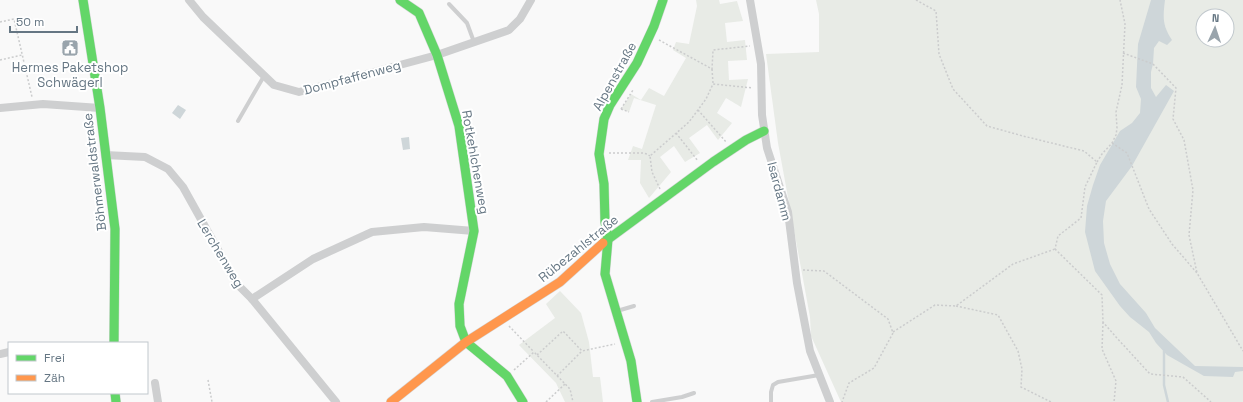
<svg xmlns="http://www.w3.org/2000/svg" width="1243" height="402" viewBox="0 0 1243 402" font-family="'Space Grotesk',sans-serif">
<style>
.green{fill:#e8ebe6;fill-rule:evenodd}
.water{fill:#ced6d9}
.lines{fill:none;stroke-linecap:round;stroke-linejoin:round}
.stream{stroke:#ced6d9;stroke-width:2.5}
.fast-casing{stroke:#d5d6d7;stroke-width:10}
.slow-casing{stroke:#d5d6d7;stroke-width:10}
.path{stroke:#cbcccd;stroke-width:1.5;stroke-dasharray:2 2;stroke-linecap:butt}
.lane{stroke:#cecfd0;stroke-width:4}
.street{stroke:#cecfd0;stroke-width:8}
.fast{stroke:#63d668;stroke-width:9}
.slow{stroke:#ff974d;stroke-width:9}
.labels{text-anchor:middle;stroke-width:4;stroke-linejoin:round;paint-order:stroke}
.poi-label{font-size:13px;fill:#657683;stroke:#fff}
.street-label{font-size:13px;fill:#657683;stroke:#fff}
</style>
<rect width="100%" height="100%" fill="#f9f9f9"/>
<g class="green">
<path d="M696,0H719L720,4L737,1L743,21L725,23L727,42L745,40L747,60L728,61L729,80L748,79L741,107L726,98L717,113L732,123L718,140L707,125L689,138L700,153L685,162L674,146L660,157L671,172L649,198L640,183L641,160H628L633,146L642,149L656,105L634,98L629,112L621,109L631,94L641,100L649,88L664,96L686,58L673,50L676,42L689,44L697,6Z"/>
<path d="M816,0H1243V402H841L811,336L810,317L778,143L766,54L819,52V14ZM1203,16H1227V40H1203Z"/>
<path d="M560,291L581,313L589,342L593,377H600L603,402H565L556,383L519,345L555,318L546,304Z"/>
</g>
<g class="water">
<path d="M1151,0H1165C1163,17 1162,25 1172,40L1167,45L1159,41L1154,48L1153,64L1151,72V88L1156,97L1166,85L1174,91L1132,166L1106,201L1103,221L1104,243L1110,264L1120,284L1146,313L1155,328L1195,366L1243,367V371L1235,372L1233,377L1204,376L1167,355L1156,343L1149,332L1130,317L1120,306L1095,271L1085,232L1087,206L1093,185L1100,165L1120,131L1132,123L1140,113L1141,99L1136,87L1138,44Z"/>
<path d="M178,105L186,110L180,119L172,113Z"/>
<path d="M409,137L410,149L403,150L401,138Z"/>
</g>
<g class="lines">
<path class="stream" d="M1164,351V385L1168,402"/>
<g class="fast-casing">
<g id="fast">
<path d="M83,0L100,108L115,229L114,343"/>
<path d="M400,0L419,13L437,55L459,126L474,231L459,304L460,326L466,342L507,376L523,402"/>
<path d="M603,243L713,162L746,140L764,131"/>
<path d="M115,393L116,402"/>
<path d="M637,402L631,361L605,274L608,239L605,222L604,184L599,154L604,119L610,105L637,63L654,26L663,0"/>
</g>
</g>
<g class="slow-casing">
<path id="slow" d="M391,402L466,342L560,282L603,243"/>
</g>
<g class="path">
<path d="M916,0L936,11L939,54L953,89L987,126L1023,136L1084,151L1097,162L1085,187L1081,218L1058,236L1055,249"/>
<path d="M0,22L14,19L32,97"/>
<path d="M659,40L712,69L713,50L750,46"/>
<path d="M1123,53L1153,64L1176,88L1173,119L1184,140L1193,190L1189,235L1197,273"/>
<path d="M0,60L22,55"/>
<path d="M712,69L713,83"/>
<path d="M621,109L633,90"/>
<path d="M621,109L629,112"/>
<path d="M698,110L726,142"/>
<path d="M676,133L698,161"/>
<path d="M1112,143L1127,153L1149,209L1172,244L1197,273L1243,351"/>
<path d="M609,153H643L647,154L650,156"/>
<path d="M1097,162L1102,154L1112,143L1116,135L1117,128L1116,112L1122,85L1125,24L1120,0"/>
<path d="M660,189L652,172L650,156L689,122L706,99L713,84L753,88"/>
<path d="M1055,249L1102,295L1103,322L1116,337L1150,374L1183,377L1211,402"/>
<path d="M803,270L824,271L888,319L893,333L874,368L849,383L842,402"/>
<path d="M956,306L998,315L1018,351L1022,369L1021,387L1051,402"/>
<path d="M1103,322L1102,349L1116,381L1114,402"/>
<path d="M509,326L534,352"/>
<path d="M893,332L935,305L956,306L1013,264L1055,249"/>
<path d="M537,355L563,331L582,351L615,344"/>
<path d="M514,370L534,352L570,389L573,402"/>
<path d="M557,376L582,351"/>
<path d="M208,380L212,402"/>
<path d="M546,402L565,384"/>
</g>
<g class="lane">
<path d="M449,4L467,23L474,42"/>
<path d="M238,121L264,76"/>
<path d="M617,311L634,306"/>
<path d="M652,402L682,397L694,393"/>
<path d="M771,402V392L773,385L778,382L819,375"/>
</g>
<g class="street">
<path d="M189,0L203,17L274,85L299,92L437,55L509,30L520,19L531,0"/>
<path d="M750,0L761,64L762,115L767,148L788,212L797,283L810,351L830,402"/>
<path d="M0,108L43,104L100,108"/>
<path d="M105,155L145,157L168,169L183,187L237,284L252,299L336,402"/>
<path d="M252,299L313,259L372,232L424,227L474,231"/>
<path d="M0,354L9,352"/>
<path d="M155,383L158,402"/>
</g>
<use href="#fast" class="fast"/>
<use href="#slow" class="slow"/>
</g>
<defs>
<g id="civic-square" transform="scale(0.9)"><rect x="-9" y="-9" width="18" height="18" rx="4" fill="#99a4ac" stroke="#fff"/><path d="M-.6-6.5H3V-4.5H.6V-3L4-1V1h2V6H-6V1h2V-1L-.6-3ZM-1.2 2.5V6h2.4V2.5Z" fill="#fff"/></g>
</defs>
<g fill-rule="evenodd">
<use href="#civic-square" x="70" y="48"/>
</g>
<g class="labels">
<g class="poi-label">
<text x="70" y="72">Hermes Paketshop<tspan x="70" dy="15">Schwägerl</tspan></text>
</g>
<g class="street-label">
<text transform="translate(614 76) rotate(-61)" y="5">Alpenstraße</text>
<text transform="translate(352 77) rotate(-15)" y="5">Dompfaffenweg</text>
<text transform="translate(476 162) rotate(80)" y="5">Rotkehlchenweg</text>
<text transform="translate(94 172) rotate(-97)" y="5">Böhmerwaldstraße</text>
<text transform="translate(780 191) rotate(75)" y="5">Isardamm</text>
<text transform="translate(578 248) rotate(-39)" y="5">Rübezahlstraße</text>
<text transform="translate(221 253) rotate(59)" y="5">Lerchenweg</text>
</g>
</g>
<rect x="8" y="342" width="140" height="52" fill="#ffffff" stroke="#c1c8cd"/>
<rect x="16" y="355" width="20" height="6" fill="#63d668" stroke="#c1c8cd"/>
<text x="44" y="362" font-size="12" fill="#657683">Frei</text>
<rect x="16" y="375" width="20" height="6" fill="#ff974d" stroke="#c1c8cd"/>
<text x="44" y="382" font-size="12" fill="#657683">Zäh</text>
<g transform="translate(1215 28) rotate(3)"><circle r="19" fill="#ffffff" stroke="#c1c8cd"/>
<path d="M0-3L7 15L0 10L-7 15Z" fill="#99a4ac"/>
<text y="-6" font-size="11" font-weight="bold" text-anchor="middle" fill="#657683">N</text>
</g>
<path d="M10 26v6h67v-6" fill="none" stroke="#657683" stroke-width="2"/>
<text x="16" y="26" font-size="12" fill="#657683" stroke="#ffffff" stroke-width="3" paint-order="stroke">50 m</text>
</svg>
